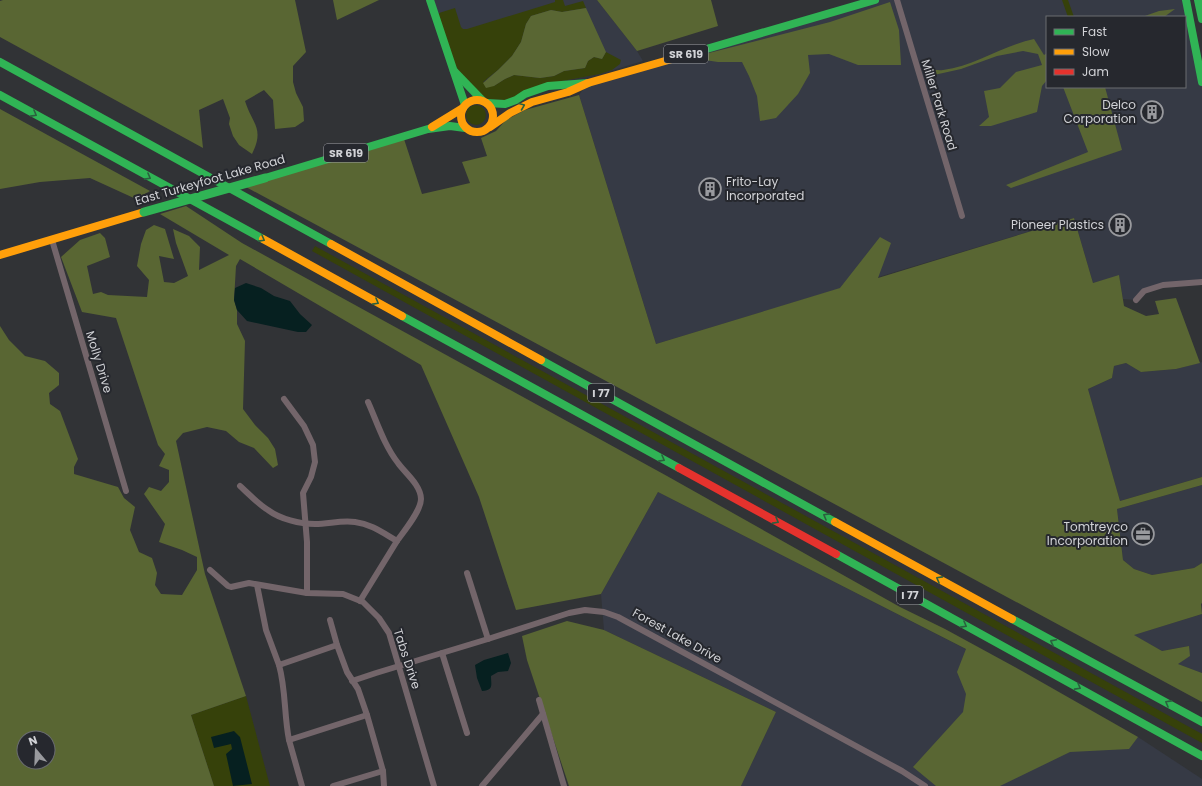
<svg xmlns="http://www.w3.org/2000/svg" width="1202" height="786" viewBox="0 0 1202 786" font-family="Poppins,sans-serif">
<style>
.built{fill:#363a45;fill-rule:evenodd}
.green{fill:#36410a}
.forest{fill:#596633;fill-rule:evenodd}
.water{fill:#062020}
.lines{fill:none;stroke-linecap:round;stroke-linejoin:round}
.street{stroke:#73656a;stroke-width:6}
.fast{stroke:#30b455;stroke-width:8}
.slow{stroke:#ff9f0a;stroke-width:8}
.jam{stroke:#e5322d;stroke-width:8}
.fast-bridge{stroke:#30b455;stroke-width:9}
.oneway{stroke:#2a603e}
.labels{text-anchor:middle;stroke-width:4;stroke-linejoin:round;paint-order:stroke}
.shield{fill:#26282e;stroke:#9e9fa4;stroke-width:1}
.shield-label{font-size:11px;font-weight:bold;fill:#d1d2d6}
.street-label{font-size:12px;fill:#d1d2d6;stroke:#26282e}
.poi-label{font-size:12px;fill:#d1d2d6;stroke:#26282e;text-anchor:end}
</style>
<rect width="100%" height="100%" fill="#313336"/>
<g class="built">
<path d="M433,0H597L637,51L643,61L600,74L562,81L464,78Z"/>
<path d="M875,0H1186L1202,82V282H1182L1144,291L1136,300L1123,299L1119,276L1093,283L1074,218L656,344L579,95L588,83ZM1047,17H1185V87H1047Z"/>
<path d="M1202,362V477L1120,501L1088,389L1112,378L1114,366L1126,363L1141,372L1176,369Z"/>
<path d="M1202,485V563L1194,568L1152,575L1134,569L1123,560L1117,509Z"/>
<path d="M658,492L1138,737L1202,779V786H741L776,712L604,630L601,594Z"/>
<path d="M1202,614V673L1177,664L1189,646L1162,651L1133,635Z"/>
</g>
<g class="green">
<path d="M555,0H563L565,6L583,1L586,8L562,12L551,10L531,16L526,24L521,42L512,56L498,70L483,82L494,86L505,79L514,75L540,78L554,76L564,71L585,68L588,61L594,57L602,59L606,52L621,60L620,64L612,70L600,74L562,81L505,100L488,99L477,92L458,70L450,54L439,17V13L455,8L461,27L463,29H467L555,2Z"/>
<path d="M1062,0H1068L1074,17H1068Z"/>
<circle cx="476" cy="115" r="10"/>
<path d="M315,246L1202,734V743L312,251Z"/>
<path d="M246,696L270,786H214L191,715Z"/>
</g>
<g class="forest">
<path d="M3,0H295L306,52L293,66V82L296,93L303,107L304,121L295,127L275,129L273,100L264,90L245,101C252,124 265,128 252,154L239,145L233,136L229,124L230,118L223,99L199,110L203,148L0,37V1Z"/>
<path d="M333,0H379L337,20Z"/>
<path d="M597,0H711L718,26L637,51Z"/>
<path d="M890,2L899,30L901,65H858L829,54L808,55L810,73L798,94L776,118L760,121L757,96L749,76L742,62H718L698,59L705,54L830,22Z"/>
<path d="M586,8L606,52L602,59L594,57L588,61L585,68L564,71L554,76L540,78L514,75L505,79L494,86L486,88L483,83L498,70L512,56L521,42L526,24L531,16L551,10L562,12Z"/>
<path d="M1175,9L1164,17H1142L1159,11Z"/>
<path d="M1034,39L1044,55L1047,53V80L1042,86L1037,112L991,126H979L989,117L984,91L1000,88L1016,72L1042,65L1038,54L1023,51L997,56L961,69L925,77L928,69C933,69 938,71 943,70C975,66 1002,46 1034,39Z"/>
<path d="M1063,87H1105L1122,150L1011,188L1006,185L1088,152Z"/>
<path d="M579,95L656,344L840,288L880,237L891,243L878,278L1074,218L1093,283L1119,275L1124,306L1146,316L1159,314L1155,301L1176,298L1200,363L1176,369L1141,372L1126,363L1114,366L1112,378L1088,389L1120,501L1202,477V485L1117,509L1123,560L1134,569L1152,575L1194,568L1202,563V603L1201,604L1202,614L1134,635L1162,651L1189,646L1190,656L1178,664L1202,673V702L246,187L404,139L422,194L470,183L462,162L487,156L481,138L496,131L506,120L525,110Z"/>
<path d="M0,109L150,191L136,199L90,178L40,182L0,189Z"/>
<path d="M186,206L242,243L667,476L900,607L945,629L1022,671L1138,737L1129,749L1070,752L1000,786H936L913,767L963,712L966,694L957,672L966,649L658,492L601,594L516,610L479,497L421,365L240,259L236,266L234,300L237,310V324L245,341L243,409L255,425L268,438L275,449L278,465L273,468L254,448L239,442L226,431L207,427L183,433L176,441L205,574L246,696L191,715L214,786H0V326L9,340L25,356L45,361L59,373V385L49,393L50,404L60,411L78,459L74,467V474L118,487L124,498L135,507L130,530L139,552L152,558L157,573L155,585L161,594L182,595L197,570V557L182,550L159,542L165,524L144,494L149,487L161,491L169,482V470L159,466L165,454L158,445L116,318L82,312L61,257L80,240L100,233L105,238L110,257L87,266L93,294L101,292L108,295L147,297L149,280L137,266L141,244L146,230L154,225L165,229L174,259L159,256L164,282L174,283L188,276L176,243L173,229L189,236L200,247L199,270L229,255L160,214ZM24,738H48V762H24Z"/>
<path d="M567,621L604,630L776,712L741,786H569L527,660L522,636Z"/>
</g>
<g class="water">
<path d="M246,283L261,288L274,296L290,301L300,314L312,325L306,332H298L247,321L237,310L234,300L235,288Z"/>
<path d="M508,653L511,663L508,671L498,672L491,676C491,685 494,690 482,691L477,678L475,665L484,660Z"/>
<path d="M234,731L240,737L252,784L233,786L226,754L232,749L231,744L214,748L211,737Z"/>
</g>
<g class="lines">
<g class="street">
<path d="M897,0L962,216"/>
<path d="M52,240L126,491"/>
<path d="M1136,300L1144,291L1163,285L1202,282"/>
<path d="M284,399L304,426L313,445L315,462L311,477L303,493L307,542V593"/>
<path d="M368,402C377,422 384,445 398,463C405,473 421,485 421,499C421,511 404,531 397,541"/>
<path d="M240,486C249,494 258,504 268,510C280,519 300,524 315,524C329,524 341,520 355,522C371,524 383,533 397,541L360,601"/>
<path d="M210,570L228,586L231,587L249,583L307,593L343,594L363,602L379,618L389,633L434,786"/>
<path d="M467,573L488,639"/>
<path d="M257,585L266,630L279,665L337,645L330,620"/>
<path d="M442,653L467,733"/>
<path d="M279,665C286,690 284,715 289,740L367,715L358,689L347,672L337,645"/>
<path d="M352,681L376,673L488,639L569,613L585,610L604,612L618,617L902,771L925,786"/>
<path d="M539,700L564,786"/>
<path d="M289,740L302,786"/>
<path d="M383,771L384,786"/>
<path d="M333,786L383,771L367,715"/>
<path d="M482,786L543,714"/>
</g>
<g class="fast">
<path d="M430,0L465,105"/>
<path d="M1186,0L1202,82"/>
<path d="M1198,0L1202,19"/>
<path d="M672,59L875,0"/>
<path d="M0,62L331,244"/>
<path d="M454,71L482,100"/>
<path d="M0,95L263,239"/>
<path d="M487,103L505,104L516,100L525,94L548,86L588,83"/>
<path d="M265,178L428,129L450,126L465,128"/>
<path d="M402,316L679,468"/>
<path d="M541,360L835,522"/>
<path d="M836,554L1202,756"/>
<path d="M1012,619L1202,722"/>
</g>
<g class="slow">
<circle cx="477" cy="116" r="16"/>
<path d="M432,127L463,108"/>
<path d="M490,127L510,113L532,102L568,92L588,83L672,59"/>
<path d="M263,239L402,316"/>
<path d="M331,244L541,360"/>
<path d="M0,255L144,212"/>
<path d="M835,522L1012,619"/>
</g>
<path class="jam" d="M679,468L836,554"/>
<path class="fast-bridge" d="M144,212L265,178"/>
</g>
<defs><path id="oneway-chevron" d="M-2-3.5L2.5 0L-2 3.5" fill="none" stroke-width="1.6" stroke-linecap="round" stroke-linejoin="round"/></defs>
<g class="oneway">
<use href="#oneway-chevron" transform="translate(522 106) rotate(-22)"/>
<use href="#oneway-chevron" transform="translate(34 114) rotate(29)"/>
<use href="#oneway-chevron" transform="translate(148 177) rotate(29)"/>
<use href="#oneway-chevron" transform="translate(262 239) rotate(29)"/>
<use href="#oneway-chevron" transform="translate(376 302) rotate(29)"/>
<use href="#oneway-chevron" transform="translate(662 459) rotate(29)"/>
<use href="#oneway-chevron" transform="translate(826 516) rotate(-151)"/>
<use href="#oneway-chevron" transform="translate(776 521) rotate(29)"/>
<use href="#oneway-chevron" transform="translate(939 579) rotate(-151)"/>
<use href="#oneway-chevron" transform="translate(964 625) rotate(29)"/>
<use href="#oneway-chevron" transform="translate(1053 642) rotate(-153)"/>
<use href="#oneway-chevron" transform="translate(1078 687) rotate(29)"/>
<use href="#oneway-chevron" transform="translate(1168 703) rotate(-151)"/>
</g>
<defs>
<g id="building-ring" transform="scale(1.15)"><circle r="9.5" fill="#26282e" stroke="#999a9e" stroke-width="1.5"/><path d="M-4-6H4V6H1V3H-1V6H-4ZM-2.5-4.3h1.7v1.8h-1.7ZM.8-4.3h1.7v1.8H.8ZM-2.5-1h1.7V.8h-1.7ZM.8-1h1.7V.8H.8Z" fill="#999a9e"/></g>
<g id="office-ring" transform="scale(1.15)"><circle r="9.5" fill="#26282e" stroke="#999a9e" stroke-width="1.5"/><path d="M-6-3h4V-5.5h4V-3h4V5H-6ZM-1-4.5V-3h2v-1.5ZM-6 0V1H6V0Z" fill="#999a9e"/></g>
</defs>
<g fill-rule="evenodd">
<use href="#building-ring" x="1152" y="112"/>
<use href="#building-ring" x="710" y="189"/>
<use href="#building-ring" x="1120" y="225"/>
<use href="#office-ring" x="1143" y="534"/>
</g>
<g class="labels">
<g class="shield">
<rect x="664" y="45" width="44" height="18" rx="3"/>
<rect x="324" y="144" width="44" height="18" rx="3"/>
<rect x="588" y="384" width="26" height="18" rx="3"/>
<rect x="897" y="586" width="26" height="18" rx="3"/>
</g>
<g class="shield-label">
<text x="686" y="58">SR 619</text>
<text x="346" y="157">SR 619</text>
<text x="601" y="397">I 77</text>
<text x="910" y="599">I 77</text>
</g>
<g class="street-label">
<text transform="translate(939 105) rotate(73)" y="4">Miller Park Road</text>
<text transform="translate(210 180) rotate(-16)" y="4">East Turkeyfoot Lake Road</text>
<text transform="translate(99 362) rotate(73)" y="4">Molly Drive</text>
<text transform="translate(677 636) rotate(29)" y="4">Forest Lake Drive</text>
<text transform="translate(407 659) rotate(72)" y="4">Tabs Drive</text>
</g>
<g class="poi-label">
<text x="1136" y="109">Delco<tspan x="1136" dy="14">Corporation</tspan></text>
<text x="726" y="186" text-anchor="start">Frito-Lay<tspan x="726" dy="14">Incorporated</tspan></text>
<text x="1104" y="229">Pioneer Plastics</text>
<text x="1128" y="531">Tomtreyco<tspan x="1128" dy="14">Incorporation</tspan></text>
</g>
</g>
<rect x="1046" y="16" width="140" height="72" fill="#26282e" stroke="#6a6c71"/>
<rect x="1054" y="29" width="20" height="6" fill="#30b455" stroke="#6a6c71"/>
<text x="1082" y="36" font-size="12" fill="#d1d2d6">Fast</text>
<rect x="1054" y="49" width="20" height="6" fill="#ff9f0a" stroke="#6a6c71"/>
<text x="1082" y="56" font-size="12" fill="#d1d2d6">Slow</text>
<rect x="1054" y="69" width="20" height="6" fill="#e5322d" stroke="#6a6c71"/>
<text x="1082" y="76" font-size="12" fill="#d1d2d6">Jam</text>
<g transform="translate(36 750) rotate(341)"><circle r="19" fill="#26282e" stroke="#6a6c71"/>
<path d="M0-3L7 15L0 10L-7 15Z" fill="#999a9e"/>
<text y="-6" font-size="11" font-weight="bold" text-anchor="middle" fill="#d1d2d6">N</text>
</g>
</svg>
